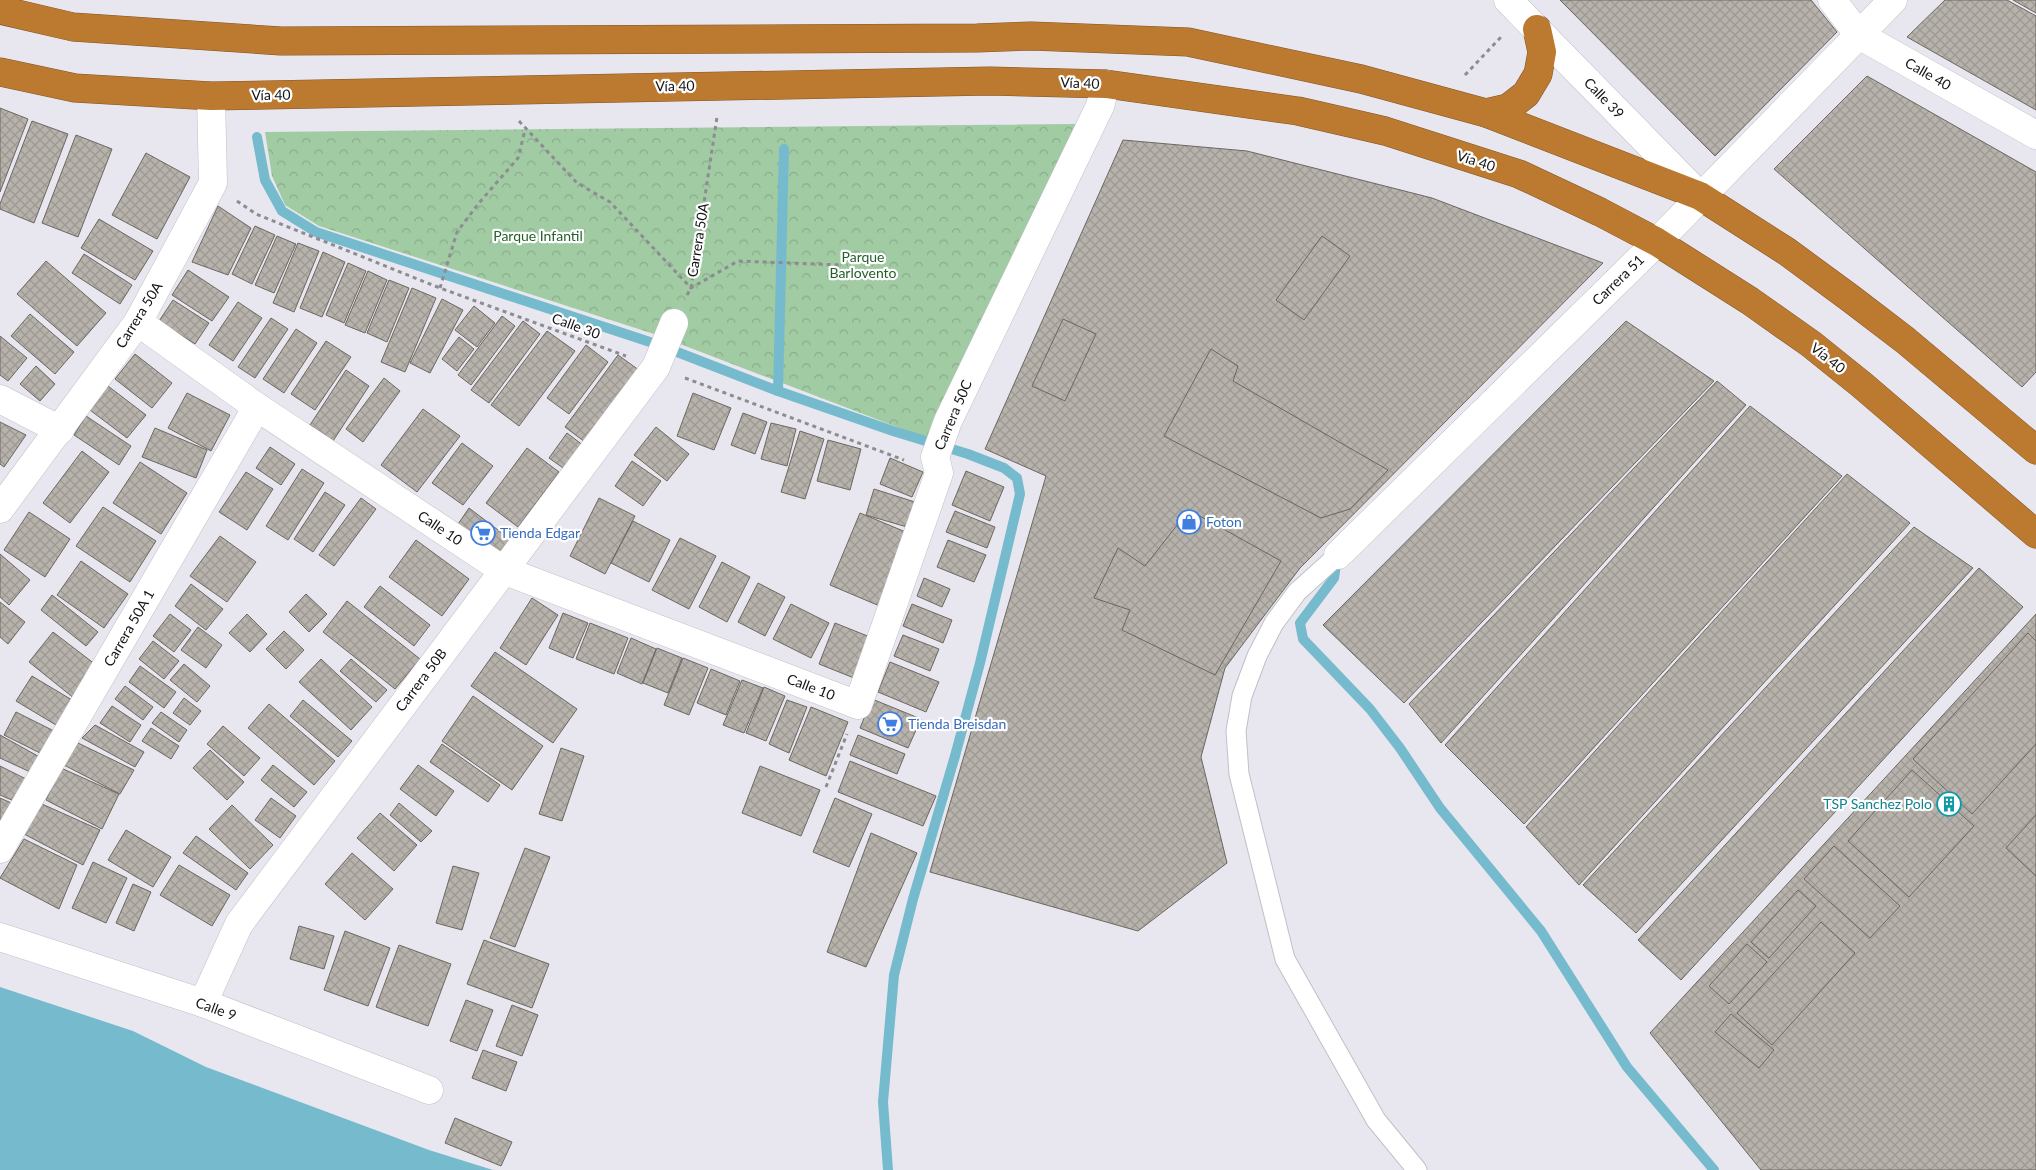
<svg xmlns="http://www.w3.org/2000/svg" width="2036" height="1170" viewBox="0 0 2036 1170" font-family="Lato,sans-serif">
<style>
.park{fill:url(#park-crowns)}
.water{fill:#75bbcd}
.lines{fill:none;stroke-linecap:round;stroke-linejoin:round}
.stream{stroke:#75bbcd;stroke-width:10}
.building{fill:url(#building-cross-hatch);stroke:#6c6761}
.lane-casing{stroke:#c1bfc7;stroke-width:21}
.street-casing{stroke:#c1bfc7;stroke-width:29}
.highway-casing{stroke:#815527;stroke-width:29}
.path{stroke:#8d8c91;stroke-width:3;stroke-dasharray:4 4;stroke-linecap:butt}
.lane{stroke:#fff;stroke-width:19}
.street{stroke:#fff;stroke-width:28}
.highway{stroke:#bc7930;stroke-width:28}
.labels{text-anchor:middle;stroke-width:4.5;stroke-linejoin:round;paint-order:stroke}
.street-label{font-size:14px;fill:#131215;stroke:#fff}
.park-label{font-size:14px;fill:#225f2a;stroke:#fff}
.shop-label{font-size:14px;fill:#366cbe;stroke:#fff;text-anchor:start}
.culture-label{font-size:14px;fill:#0d838f;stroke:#fff;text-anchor:end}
</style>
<defs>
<pattern id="park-crowns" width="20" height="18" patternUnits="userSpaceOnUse" patternTransform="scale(1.25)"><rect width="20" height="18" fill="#a1cba3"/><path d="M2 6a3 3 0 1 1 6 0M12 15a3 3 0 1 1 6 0" fill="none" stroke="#8aad8b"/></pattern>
<pattern id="building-cross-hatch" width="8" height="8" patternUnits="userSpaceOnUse" patternTransform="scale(1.25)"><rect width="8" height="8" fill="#b7b2ab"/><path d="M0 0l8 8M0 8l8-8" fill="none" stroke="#9c9892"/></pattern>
</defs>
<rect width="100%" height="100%" fill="#e8e7ef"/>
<path class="park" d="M1076,124L936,442L654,334L319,226L285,205L272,176L265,132Z"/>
<path class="water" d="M0,987L133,1031L206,1067L429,1150L493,1170H0Z"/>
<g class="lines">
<g class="stream">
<path d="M257,137L265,180L282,211L316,232L659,345L778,391L893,431L968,454L1004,468L1017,478L1020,494L980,663L955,756L913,899L894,975L883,1102L888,1170"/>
<path d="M778,391L784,149"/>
<path d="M1337,558L1334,578L1300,623L1303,639L1370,709L1400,748L1440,808L1541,931L1627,1067L1714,1170"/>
</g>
</g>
<g class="building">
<path d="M1560,0H1811L1837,32L1715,156Z"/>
<path d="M1945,0H2007L2036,16V110L1907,37Z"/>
<path d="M2013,0H2036V13Z"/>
<path d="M1867,76L2036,172V372L2022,387L1774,169Z"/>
<path d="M0,108L28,119L0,192Z"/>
<path d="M32,121L68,134L34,223L0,209V204Z"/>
<path d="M76,135L112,149L78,237L42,223Z"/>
<path d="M1123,140L1247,151L1432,198L1603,263L1300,568L1225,668L1201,757L1227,863L1138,931L930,872L1046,476L985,449Z"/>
<path d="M146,153L190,177L157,239L112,215Z"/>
<path d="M218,206L251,228L228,275L192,262Z"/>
<path d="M99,219L153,251L135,280L81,248Z"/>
<path d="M255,226L275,235L252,284L232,274Z"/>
<path d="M277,236L296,244L274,293L255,285Z"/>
<path d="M1322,236L1350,256L1304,320L1276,300Z"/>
<path d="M298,243L319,251L294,312L273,303Z"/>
<path d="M323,252L345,262L322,317L300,308Z"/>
<path d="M84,254L132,285L120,304L72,273Z"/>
<path d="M46,261L106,313L77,346L17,294Z"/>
<path d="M348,263L366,271L344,323L326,315Z"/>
<path d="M188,270L229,297L212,321L172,295Z"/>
<path d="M368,271L387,280L365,333L345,325Z"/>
<path d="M389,280L409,288L387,342L367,333Z"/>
<path d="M412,288L436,298L405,372L381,362Z"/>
<path d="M442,299L463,310L430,373L410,363Z"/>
<path d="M173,300L209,323L195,344L159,321Z"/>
<path d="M238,302L262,318L233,361L209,345Z"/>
<path d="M474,306L495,323L477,347L455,330Z"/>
<path d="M30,314L74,352L55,374L11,336Z"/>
<path d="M502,316L515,326L471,385L458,375Z"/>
<path d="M271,318L288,329L255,378L238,367Z"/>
<path d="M1063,319L1096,334L1065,401L1032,386Z"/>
<path d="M523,321L540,334L489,403L471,390Z"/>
<path d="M1626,321L1714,381L1404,703L1323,625Z"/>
<path d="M296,329L317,343L284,393L263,379Z"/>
<path d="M547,331L575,351L519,426L491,405Z"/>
<path d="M0,336L27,358L8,381L0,375Z"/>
<path d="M459,337L474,349L457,371L442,359Z"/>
<path d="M326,341L351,357L315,410L291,394Z"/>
<path d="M586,345L608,362L569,414L547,398Z"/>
<path d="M1211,349L1238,366L1233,381L1388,470L1350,509L1321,518L1164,436Z"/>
<path d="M135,354L172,383L152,408L115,379Z"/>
<path d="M618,355L643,373L589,445L565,427Z"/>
<path d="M36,366L55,384L40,401L20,384Z"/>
<path d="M346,370L369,386L333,441L310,425Z"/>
<path d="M384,378L400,391L363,442L346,429Z"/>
<path d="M1717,381L1746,405L1441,743L1409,704Z"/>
<path d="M104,383L146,415L127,438L86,407Z"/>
<path d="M187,393L230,415L211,451L168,428Z"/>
<path d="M693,393L731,408L714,450L677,436Z"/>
<path d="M1750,406L1842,476L1524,824L1445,745Z"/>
<path d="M423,409L460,436L417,492L381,465Z"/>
<path d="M743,413L767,422L755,454L731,445Z"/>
<path d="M86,416L131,446L119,465L74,435Z"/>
<path d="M0,422L26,435L4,467L0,464Z"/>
<path d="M771,423L796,429L787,466L761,459Z"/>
<path d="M656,427L689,454L667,481L634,455Z"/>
<path d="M155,428L207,450L196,478L142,457Z"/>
<path d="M800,431L824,439L805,499L781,492Z"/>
<path d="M567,433L584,446L566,470L549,458Z"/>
<path d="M828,440L861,449L850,490L817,481Z"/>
<path d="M462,443L493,466L463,505L432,483Z"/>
<path d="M270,447L295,464L281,485L256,468Z"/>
<path d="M527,448L559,472L518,527L486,503Z"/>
<path d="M82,451L109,472L70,523L43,503Z"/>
<path d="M890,458L923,472L912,497L880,484Z"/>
<path d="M632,461L661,481L643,506L615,486Z"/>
<path d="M140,462L187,493L161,534L113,503Z"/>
<path d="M302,469L324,483L288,540L266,526Z"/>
<path d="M966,471L1004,487L990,521L952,505Z"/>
<path d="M246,472L273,489L247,530L219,512Z"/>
<path d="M1847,474L1910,523L1579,885L1526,827Z"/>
<path d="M874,489L915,502L907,527L866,515Z"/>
<path d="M325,492L345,505L313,552L294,539Z"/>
<path d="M361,498L376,509L334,566L319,555Z"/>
<path d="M599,498L635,516L605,574L570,556Z"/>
<path d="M103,507L156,541L130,582L76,546Z"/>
<path d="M469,508L510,539L496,557L456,527Z"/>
<path d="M1189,510L1281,561L1215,675L1122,630L1130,610L1094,598L1118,548L1145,566Z"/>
<path d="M955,511L995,527L987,548L946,532Z"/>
<path d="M29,512L70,539L45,577L4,550Z"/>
<path d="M860,513L913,535L882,607L830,585Z"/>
<path d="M633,521L670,540L649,582L611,563Z"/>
<path d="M1914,527L1973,568L1636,933L1583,885Z"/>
<path d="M220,536L256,562L227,602L190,576Z"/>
<path d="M680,538L716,556L689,609L652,590Z"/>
<path d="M416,540L469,579L442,616L389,577Z"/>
<path d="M948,540L986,555L974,582L937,567Z"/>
<path d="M0,554L30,580L9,605L0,597Z"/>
<path d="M81,561L128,594L104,628L57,595Z"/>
<path d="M722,562L750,577L727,622L699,607Z"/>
<path d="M1979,568L2023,607L1681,980L1638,940Z"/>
<path d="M924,578L950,589L942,607L917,596Z"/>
<path d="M758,583L785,597L765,636L738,622Z"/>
<path d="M191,584L223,609L206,630L175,606Z"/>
<path d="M380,586L430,625L414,646L364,607Z"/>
<path d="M306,594L327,614L309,632L289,612Z"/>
<path d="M52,595L98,632L86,646L41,610Z"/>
<path d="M532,598L558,615L526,665L500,648Z"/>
<path d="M347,601L420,659L395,689L323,632Z"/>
<path d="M0,602L25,622L8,644L0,637Z"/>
<path d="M791,604L829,623L811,658L773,639Z"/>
<path d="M912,604L952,620L943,643L903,626Z"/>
<path d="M563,613L588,623L573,658L549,648Z"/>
<path d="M170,614L191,630L174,652L153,636Z"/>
<path d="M247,614L267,634L250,652L229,633Z"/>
<path d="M2036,614V1170H1761L1650,1033Z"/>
<path d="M590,623L628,638L614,674L576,659Z"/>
<path d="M835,623L870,637L854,678L819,664Z"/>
<path d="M198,627L222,645L206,668L181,650Z"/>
<path d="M284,631L304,650L286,669L266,649Z"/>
<path d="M53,632L100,668L75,699L29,662Z"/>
<path d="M2028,633L2036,641V744L1972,814L1913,759Z"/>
<path d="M903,635L939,649L930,671L894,656Z"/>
<path d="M631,638L656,649L642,684L617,673Z"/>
<path d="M153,641L179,661L164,679L139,659Z"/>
<path d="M657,648L682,658L668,693L643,683Z"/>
<path d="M495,652L577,709L553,743L471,686Z"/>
<path d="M683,658L708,668L689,715L664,705Z"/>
<path d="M321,659L372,707L351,730L299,682Z"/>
<path d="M351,659L387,690L376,702L340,671Z"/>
<path d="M890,662L939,682L926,712L878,692Z"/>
<path d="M184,664L210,686L197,702L170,680Z"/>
<path d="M140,666L176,692L164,708L129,682Z"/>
<path d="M711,669L740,681L726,715L697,703Z"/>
<path d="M32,676L77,703L61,728L16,701Z"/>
<path d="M742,680L763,688L744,733L723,725Z"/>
<path d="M125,686L153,707L143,720L115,699Z"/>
<path d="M764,687L785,696L766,741L746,733Z"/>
<path d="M473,696L543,746L512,790L442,741Z"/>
<path d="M184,698L201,711L190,725L173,713Z"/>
<path d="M872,699L921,719L908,748L860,728Z"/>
<path d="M303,700L352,741L338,757L290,716Z"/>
<path d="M787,700L807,707L789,753L769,744Z"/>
<path d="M269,704L335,761L314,785L248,728Z"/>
<path d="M112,706L141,725L130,742L100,723Z"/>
<path d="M811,707L848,722L826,776L789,760Z"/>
<path d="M16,712L58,733L46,756L4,735Z"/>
<path d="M161,712L187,730L179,742L152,723Z"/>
<path d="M95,725L144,752L135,767L82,738Z"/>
<path d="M223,726L260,758L244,776L207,744Z"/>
<path d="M151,728L179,746L171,759L142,741Z"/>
<path d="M0,735L45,760L39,776L0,758Z"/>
<path d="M858,735L905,754L897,774L850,755Z"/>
<path d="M78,743L134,770L120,794L64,765Z"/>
<path d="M442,744L500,785L488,802L430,762Z"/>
<path d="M561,748L584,756L562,821L539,814Z"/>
<path d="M210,750L244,782L227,800L193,768Z"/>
<path d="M850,761L936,796L923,826L838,792Z"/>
<path d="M273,765L307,792L294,807L261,780Z"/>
<path d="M418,765L454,791L436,816L400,789Z"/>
<path d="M0,766L34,783L21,804L0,795Z"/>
<path d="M760,766L820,790L801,836L742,813Z"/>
<path d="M61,768L119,794L102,829L46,800Z"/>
<path d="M1912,770L1974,826L1909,897L1848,841Z"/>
<path d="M0,798L18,806L0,826Z"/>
<path d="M271,798L296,816L280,838L255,820Z"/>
<path d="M835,798L872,814L849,867L813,852Z"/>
<path d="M399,803L432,831L421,842L390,815Z"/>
<path d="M42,804L100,830L83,865L24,834Z"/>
<path d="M232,805L273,845L250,869L209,829Z"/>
<path d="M380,813L417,845L394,871L357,838Z"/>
<path d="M2036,815V876L2006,848Z"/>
<path d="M126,830L171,857L153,887L108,860Z"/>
<path d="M871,833L917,853L866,967L827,952Z"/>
<path d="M196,836L248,873L236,890L183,853Z"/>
<path d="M24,839L77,865L59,909L0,878Z"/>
<path d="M1834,846L1900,906L1870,938L1804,879Z"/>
<path d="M525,848L550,857L515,947L490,938Z"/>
<path d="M352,853L393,889L365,920L325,884Z"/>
<path d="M93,862L127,878L106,923L72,908Z"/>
<path d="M179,865L230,895L212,926L160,895Z"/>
<path d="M453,866L479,873L462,930L436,923Z"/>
<path d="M133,884L151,892L134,931L116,923Z"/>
<path d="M1798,890L1816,906L1769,958L1751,942Z"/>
<path d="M1821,922L1855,953L1772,1045L1737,1013Z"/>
<path d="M299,926L334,936L324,969L290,959Z"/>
<path d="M345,931L390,948L368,1006L324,990Z"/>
<path d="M484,940L549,964L532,1008L467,984Z"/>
<path d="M1747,944L1767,962L1729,1004L1709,986Z"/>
<path d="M399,945L451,964L428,1026L376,1007Z"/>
<path d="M466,1000L493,1010L477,1051L450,1041Z"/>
<path d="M512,1005L538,1015L522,1056L496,1046Z"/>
<path d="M1731,1014L1774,1050L1759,1068L1715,1032Z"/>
<path d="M483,1050L517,1062L506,1091L472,1078Z"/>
<path d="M455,1118L512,1142L501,1166L445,1143Z"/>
</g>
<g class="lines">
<g class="lane-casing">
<path id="lane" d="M1338,555L1297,592L1274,623L1257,656L1242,696L1236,731L1239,774L1285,959L1376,1120L1417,1170"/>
</g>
<g class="street-casing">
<g id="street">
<path d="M1508,0L1700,196"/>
<path d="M1832,0L1859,35L2036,135"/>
<path d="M138,322L257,407L503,570L858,705L939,473L935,457L948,421L1100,106L1106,84"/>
<path d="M0,399L60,430"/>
<path d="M0,509L138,322L213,183L211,96"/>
<path d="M1338,555L1657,242L1893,0"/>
<path d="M0,849L257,407"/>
<path d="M0,937L203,1003L429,1090"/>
<path d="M203,1003L239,924L656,367L674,323"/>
</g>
</g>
<g class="highway-casing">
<g id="highway">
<path d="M0,10L73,27L281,41L977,38L1031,36L1188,42L1361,79L1486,113L1700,196L1786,251L1850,298L1905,340L2036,450"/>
<path d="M0,72L75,88L211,96L990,81L1106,84L1298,111L1385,131L1519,174L1600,212L1657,242L1750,301L1811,344L1862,385L2036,534"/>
<path d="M1486,113L1508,108L1526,94L1538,74L1542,52L1537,29"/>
</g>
</g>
<g class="path">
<path d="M1465,75L1502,36"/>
<path d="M519,121L577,183L610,202L691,288L738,261L842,265"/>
<path d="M237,201L256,214L440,288L626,356"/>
<path d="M440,288L457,232L479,203L518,158L525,130"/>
<path d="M687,295L691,288L717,117"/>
<path d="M685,378L904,460"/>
<path d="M826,787L847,734"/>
</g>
<use href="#lane" class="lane"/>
<use href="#street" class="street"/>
<use href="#highway" class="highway"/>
</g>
<defs>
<g id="shop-ring" transform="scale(1.25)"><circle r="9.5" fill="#fff" stroke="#3f7fe0" stroke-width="1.5"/><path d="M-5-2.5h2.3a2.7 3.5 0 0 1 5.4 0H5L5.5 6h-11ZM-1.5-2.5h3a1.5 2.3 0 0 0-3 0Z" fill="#3f7fe0"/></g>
<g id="supermarket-ring" transform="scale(1.25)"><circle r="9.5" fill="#fff" stroke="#3f7fe0" stroke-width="1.5"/><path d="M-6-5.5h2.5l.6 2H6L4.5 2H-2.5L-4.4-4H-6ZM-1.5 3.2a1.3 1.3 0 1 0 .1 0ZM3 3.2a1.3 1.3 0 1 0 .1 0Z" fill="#3f7fe0"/></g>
<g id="building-ring" transform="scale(1.25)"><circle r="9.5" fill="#fff" stroke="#0f9aa8" stroke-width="1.5"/><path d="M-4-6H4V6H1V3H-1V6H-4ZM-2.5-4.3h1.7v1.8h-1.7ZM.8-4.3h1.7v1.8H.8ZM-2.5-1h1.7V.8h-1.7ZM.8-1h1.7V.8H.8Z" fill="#0f9aa8"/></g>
</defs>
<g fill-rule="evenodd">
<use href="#shop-ring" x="1189" y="522"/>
<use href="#supermarket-ring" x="483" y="533"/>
<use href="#supermarket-ring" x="890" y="724"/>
<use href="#building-ring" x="1949" y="804"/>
</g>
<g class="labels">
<g class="street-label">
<text transform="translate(1928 74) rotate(30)" y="5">Calle 40</text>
<text transform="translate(1080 83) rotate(2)" y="5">Vía 40</text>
<text transform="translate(675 86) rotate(-1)" y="5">Vía 40</text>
<text transform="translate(271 95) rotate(-1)" y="5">Vía 40</text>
<text transform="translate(1604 98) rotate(46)" y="5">Calle 39</text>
<text transform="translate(1476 161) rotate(18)" y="5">Vía 40</text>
<text transform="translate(698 240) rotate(-81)" y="5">Carrera 50A</text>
<text transform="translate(1618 280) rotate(-44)" y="5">Carrera 51</text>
<text transform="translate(139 315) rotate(-58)" y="5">Carrera 50A</text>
<text transform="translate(576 326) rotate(20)" y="5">Calle 30</text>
<text transform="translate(1828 358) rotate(38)" y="5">Vía 40</text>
<text transform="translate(953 415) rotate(-67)" y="5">Carrera 50C</text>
<text transform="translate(440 528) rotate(34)" y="5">Calle 10</text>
<text transform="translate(129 628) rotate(-60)" y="5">Carrera 50A 1</text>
<text transform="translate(421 680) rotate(-53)" y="5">Carrera 50B</text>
<text transform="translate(811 687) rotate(21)" y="5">Calle 10</text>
<text transform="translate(216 1009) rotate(20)" y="5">Calle 9</text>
</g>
<g class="park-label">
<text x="538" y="241">Parque Infantil</text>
<text x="863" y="262">Parque<tspan x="863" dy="16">Barlovento</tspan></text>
</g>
<g class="shop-label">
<text x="1206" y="527">Foton</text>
<text x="500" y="538">Tienda Edgar</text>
<text x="908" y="729">Tienda Breisdan</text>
</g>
<g class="culture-label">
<text x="1932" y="809">TSP Sanchez Polo</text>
</g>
</g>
</svg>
